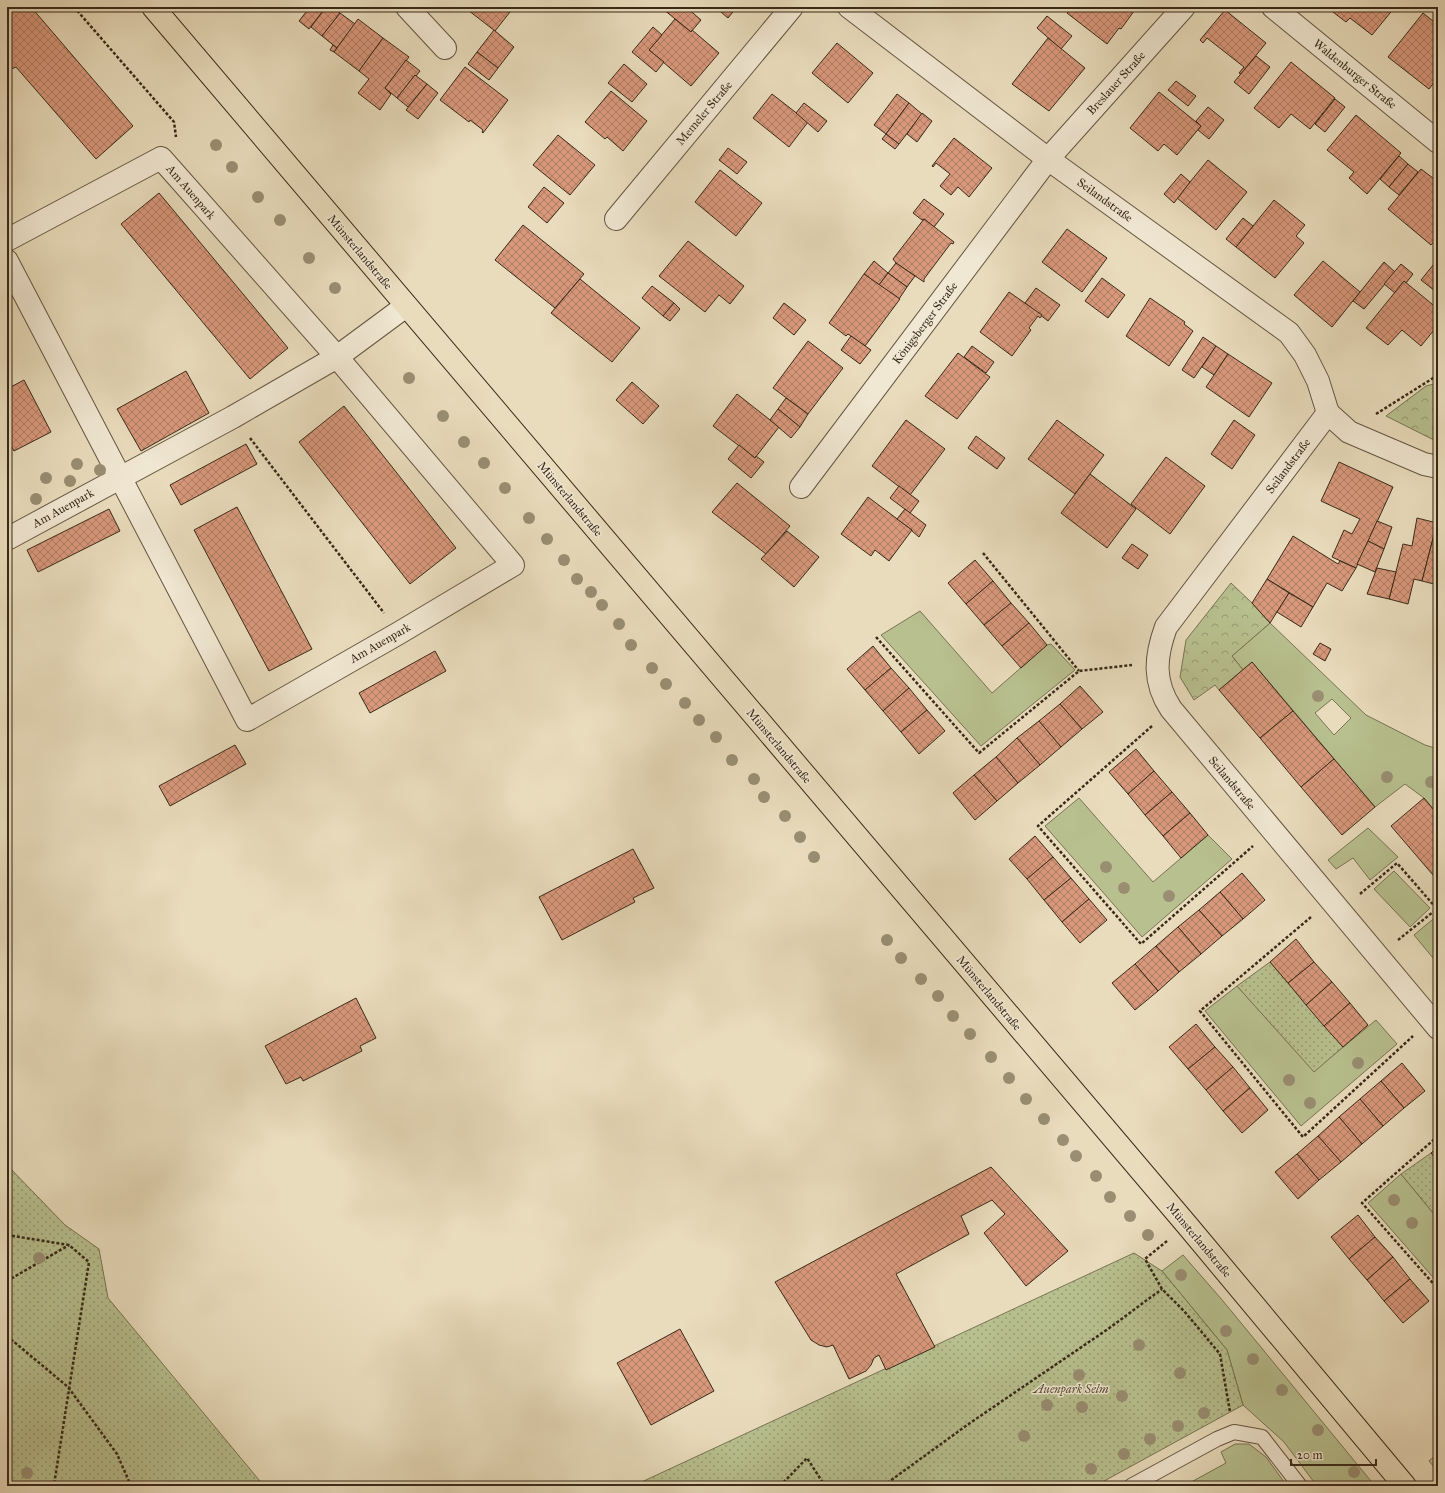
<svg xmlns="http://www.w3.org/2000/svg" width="1445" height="1493" viewBox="0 0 1445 1493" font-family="'IM FELL Great Primer',serif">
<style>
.grass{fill:#b8c08f;stroke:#787454;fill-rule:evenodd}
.forest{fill:url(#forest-crowns);stroke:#787454}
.park{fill:url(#park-dots);stroke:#787454}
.building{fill:url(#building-cross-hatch);stroke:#382919}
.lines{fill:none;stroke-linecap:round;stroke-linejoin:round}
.lane-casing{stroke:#645642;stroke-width:16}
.street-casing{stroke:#645642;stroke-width:24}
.primary-casing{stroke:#382919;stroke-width:24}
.path{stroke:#382919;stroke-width:2.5;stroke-dasharray:3 2;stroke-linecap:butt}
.lane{stroke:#f1e8d3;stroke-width:14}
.street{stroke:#f1e8d3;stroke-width:22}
.primary{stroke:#e9dcbc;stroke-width:22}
.tree{fill:#998e72}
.labels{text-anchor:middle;stroke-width:3;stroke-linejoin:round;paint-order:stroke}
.street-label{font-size:12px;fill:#382919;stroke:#f1e8d3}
.park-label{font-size:12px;font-style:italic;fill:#584f36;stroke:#f1e8d3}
</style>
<defs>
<pattern id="forest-crowns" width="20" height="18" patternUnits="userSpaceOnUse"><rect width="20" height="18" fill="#b8c08f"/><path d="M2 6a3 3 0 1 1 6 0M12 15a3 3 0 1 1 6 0" fill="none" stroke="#979c74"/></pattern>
<pattern id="park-dots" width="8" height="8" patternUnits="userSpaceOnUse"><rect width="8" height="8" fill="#b8c08f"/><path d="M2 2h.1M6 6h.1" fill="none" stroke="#979c74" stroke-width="1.8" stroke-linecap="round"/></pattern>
<pattern id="building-cross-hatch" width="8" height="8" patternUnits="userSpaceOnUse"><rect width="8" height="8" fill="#d8987b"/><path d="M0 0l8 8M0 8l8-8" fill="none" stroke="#b07c64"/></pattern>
</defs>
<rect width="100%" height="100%" fill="#e9dcbc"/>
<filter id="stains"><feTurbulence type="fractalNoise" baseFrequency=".005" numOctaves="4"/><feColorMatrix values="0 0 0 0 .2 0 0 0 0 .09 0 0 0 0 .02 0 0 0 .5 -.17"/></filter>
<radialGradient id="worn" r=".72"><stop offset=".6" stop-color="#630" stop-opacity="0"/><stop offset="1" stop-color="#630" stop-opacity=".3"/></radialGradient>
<g class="grass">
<path d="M920,611L992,693L1047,645L1051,644L1075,670L981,746L881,635Z"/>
<path d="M1270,623L1366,715L1425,745L1438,749V815L1424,798L1405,784L1375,807L1252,662L1243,670L1232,656ZM1332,699L1351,718L1334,735L1315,713Z"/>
<path d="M1079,798L1153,882L1208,835L1232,859L1142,937L1045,826Z"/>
<path d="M1368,828L1398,857L1370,880L1353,858L1336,869L1328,860Z"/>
<path d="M1394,871L1430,908L1410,927L1374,889Z"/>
<path d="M1438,915V964L1414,935Z"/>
<path d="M1237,986L1314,1071L1376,1020L1397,1044L1301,1126L1205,1011Z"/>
<path d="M1401,1174L1438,1219V1283L1368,1203Z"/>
<path d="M1183,1255L1223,1301L1375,1486H1317L1284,1442L1243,1405L1227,1350L1162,1271Z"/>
<path d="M1235,1444H1249L1266,1457L1287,1486H1255L1253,1483L1248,1486H1184L1226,1463L1221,1452Z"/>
</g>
<g class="forest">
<path d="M1438,383V442L1386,416L1426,386Z"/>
<path d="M1231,583L1252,603L1270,623L1232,656L1243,670L1219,690L1215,685L1194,700L1180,677L1186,640Z"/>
<path d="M1438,1453V1472L1429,1461Z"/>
</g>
<g class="park">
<path d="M1270,962L1343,1047L1314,1072L1237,986Z"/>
<path d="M1431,1153L1438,1161V1219L1401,1174Z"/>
<path d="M7,1165L65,1225L99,1249L108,1298L264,1486H7Z"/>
<path d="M1134,1253L1162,1271L1227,1350L1243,1405L1095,1486H633Z"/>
</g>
<g class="building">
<path d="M24,7H31L133,126L96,159L16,67L7,71V14Z"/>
<path d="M310,7H326L309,29L299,21Z"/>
<path d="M326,7H333L340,13L322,36L311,27Z"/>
<path d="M464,7H514L495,31Z"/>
<path d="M665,7H686L701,20L691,32L663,9Z"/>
<path d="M715,7H737L728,18Z"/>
<path d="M1072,7H1137L1121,29L1119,28L1107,44L1067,13Z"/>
<path d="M1331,7H1395L1372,35L1350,18L1346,22L1329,9Z"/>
<path d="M1225,10L1266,43L1241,74L1239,73L1244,67L1207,38L1203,43L1200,40Z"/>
<path d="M340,13L355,24L337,48L322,36Z"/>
<path d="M1423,13L1438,25L1434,32L1438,36V77L1429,89L1388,57Z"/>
<path d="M1047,16L1072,36L1061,49L1037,28Z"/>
<path d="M358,19L383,38L359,71L334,52Z"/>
<path d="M675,19L691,32L692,30L719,53L691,86L649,50Z"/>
<path d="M653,27L662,35L649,50L664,62L656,72L632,52Z"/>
<path d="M494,30L514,47L498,68L477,52Z"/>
<path d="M383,38L409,57L385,88L391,94L380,110L358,93L369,79L359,71Z"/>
<path d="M1048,38L1085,68L1049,111L1012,84Z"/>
<path d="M837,43L873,73L848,103L812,73Z"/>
<path d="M333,45L337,48L334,52L330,50Z"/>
<path d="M477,52L498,68L489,80L468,64Z"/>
<path d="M1256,56L1270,67L1249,94L1234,82Z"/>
<path d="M406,60L420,71L416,76L415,75L397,98L385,88Z"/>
<path d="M1291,62L1335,98L1310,129L1291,114L1279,128L1254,108Z"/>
<path d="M624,64L647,84L632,102L608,83Z"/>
<path d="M465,67L508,100L483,133L482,132L483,130L470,120L469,122L440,100Z"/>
<path d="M415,75L427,84L408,107L397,98Z"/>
<path d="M1176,81L1196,96L1188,106L1168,90Z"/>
<path d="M427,84L438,93L418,119L406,110Z"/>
<path d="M611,91L647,121L623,151L607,137L605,139L585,122Z"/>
<path d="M1159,92L1201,126L1177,155L1164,144L1158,151L1130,128Z"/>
<path d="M772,94L808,122L789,147L753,118Z"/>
<path d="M897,94L909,103L886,134L874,125Z"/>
<path d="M1335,99L1345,107L1325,132L1315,124Z"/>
<path d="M804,103L827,121L818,132L796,113Z"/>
<path d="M909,103L922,114L899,144L886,134Z"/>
<path d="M1208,107L1224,120L1209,139L1198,130L1201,126L1196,121Z"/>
<path d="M922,113L932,121L917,142L907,134Z"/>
<path d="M1356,115L1401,153L1367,194L1349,178L1354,172L1327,150Z"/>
<path d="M886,134L899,144L895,149L882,139Z"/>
<path d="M558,135L595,165L570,195L533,165Z"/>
<path d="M954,138L992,168L969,197L958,187L951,195L940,186L950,174L936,163L933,167L932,166Z"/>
<path d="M728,148L747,162L737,174L719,160Z"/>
<path d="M1399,156L1408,164L1389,187L1380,179Z"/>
<path d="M1208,160L1247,192L1216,230L1177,198Z"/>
<path d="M1408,164L1418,172L1399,195L1389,187Z"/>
<path d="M1421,169L1438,182V237L1431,245L1388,209Z"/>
<path d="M720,170L762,203L736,236L695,202Z"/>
<path d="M1181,174L1190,182L1174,203L1164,194Z"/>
<path d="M544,187L564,203L547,223L528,207Z"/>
<path d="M159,193L288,348L250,379L121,224Z"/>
<path d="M924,199L944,214L934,227L924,219L922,220L913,213Z"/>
<path d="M1274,200L1305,225L1296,236L1304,243L1275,278L1236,247Z"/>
<path d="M1243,218L1253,226L1236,247L1226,239Z"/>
<path d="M924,219L954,242L953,244L951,243L924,279V282L896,263L893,259Z"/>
<path d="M523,225L584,274L555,308L495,260Z"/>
<path d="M1067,229L1107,258L1082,292L1042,262Z"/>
<path d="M688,241L744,286L730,304L719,295L705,312L659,276Z"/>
<path d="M1438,259V287L1435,291L1421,280Z"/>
<path d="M874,261L888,273L879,285L864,274Z"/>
<path d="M1323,261L1360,292L1332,327L1294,295Z"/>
<path d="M1384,262L1395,272L1364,309L1353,301Z"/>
<path d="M896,263L915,276L907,287L888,273Z"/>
<path d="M1401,264L1413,274L1406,283L1404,281L1395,293L1384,284Z"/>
<path d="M888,273L907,287L899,299L879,285Z"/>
<path d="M864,274L900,299L865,346L848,334L846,336L829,323Z"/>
<path d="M1102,278L1125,295L1108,318L1085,301Z"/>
<path d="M580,279L640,328L612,362L551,313Z"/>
<path d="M1404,281L1438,309V325L1421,346L1402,330L1388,345L1366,328Z"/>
<path d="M652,286L674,303L663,316L642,298Z"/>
<path d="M1036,288L1060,305L1048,321L1025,303Z"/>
<path d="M1009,292L1042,315L1040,318L1038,316L1029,328L1031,330L1012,356L980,332Z"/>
<path d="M1150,298L1185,322L1184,324L1193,331L1169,366L1126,336Z"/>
<path d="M674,303L680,309L670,321L663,316Z"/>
<path d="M784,303L806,320L794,335L773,318Z"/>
<path d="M851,336L871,350L860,364L841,350Z"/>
<path d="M1203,337L1216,346L1194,378L1182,370Z"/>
<path d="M808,341L843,368L808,414L773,388Z"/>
<path d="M972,346L994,362L986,373L964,357Z"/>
<path d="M1216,346L1228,354L1214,375L1202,367Z"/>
<path d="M958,353L990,377L957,419L925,396Z"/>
<path d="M1228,354L1272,383L1249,417L1206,387Z"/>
<path d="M186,371L209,413L141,451L117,409Z"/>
<path d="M24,380L51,432L14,451L7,438V389Z"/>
<path d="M632,382L659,406L643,424L616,400Z"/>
<path d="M737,394L779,427L755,458L713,426Z"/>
<path d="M786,398L808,414L800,427L778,409Z"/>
<path d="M344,406L456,548L410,584L299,442Z"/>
<path d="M778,409L800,427L791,438L770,420Z"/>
<path d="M906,420L945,449L910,495L872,466Z"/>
<path d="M1057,420L1104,455L1075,494L1028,459Z"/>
<path d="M1234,420L1255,435L1232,469L1211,454Z"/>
<path d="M976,436L1005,458L997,469L968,448Z"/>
<path d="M246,444L257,464L181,505L170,485Z"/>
<path d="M739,445L755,458L756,456L764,462L751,478L728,459Z"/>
<path d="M1166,457L1205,486L1170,534L1131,504Z"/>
<path d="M1339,462L1393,487L1356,568L1332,557L1344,530L1352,534L1360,519L1321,501Z"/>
<path d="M1090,474L1136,509L1107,548L1061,513Z"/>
<path d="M737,483L790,526L766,554L712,512Z"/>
<path d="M899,486L919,501L910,513L890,498Z"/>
<path d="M868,497L912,530L889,561L875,550L871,556L841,534Z"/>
<path d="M237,507L312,649L269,671L194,530Z"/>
<path d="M109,509L120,531L38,572L27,550Z"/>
<path d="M905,509L926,525L919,537L912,531V530L897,519Z"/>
<path d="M1417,518L1437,523L1422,581L1414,579L1408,604L1389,599L1403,544L1412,546Z"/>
<path d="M1377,521L1392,527L1384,549L1368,541Z"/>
<path d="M1437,523H1438V585L1422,581Z"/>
<path d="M787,531L819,557L794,587L761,559Z"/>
<path d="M1293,536L1338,564L1340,561L1356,568L1342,591L1327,583L1313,607L1267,579Z"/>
<path d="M1368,541L1384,549L1375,572L1357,564Z"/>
<path d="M1132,544L1148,555L1138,569L1122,558Z"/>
<path d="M975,560L993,581L966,604L948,583Z"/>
<path d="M1377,568L1396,572L1389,599L1367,594Z"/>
<path d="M1267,579L1289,593L1270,623L1252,603Z"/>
<path d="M993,581L1011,603L984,625L966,604Z"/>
<path d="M1289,593L1313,607L1301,627L1277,612Z"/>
<path d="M1011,603L1029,623L1002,646L984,625Z"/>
<path d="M1029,623L1047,645L1021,668L1002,646Z"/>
<path d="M1320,643L1331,649L1325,661L1313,654Z"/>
<path d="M873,646L891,668L865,690L847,669Z"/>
<path d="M435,651L446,671L370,713L359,693Z"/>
<path d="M1252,662L1293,711L1260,738L1219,690Z"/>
<path d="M891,668L909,688L883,711L865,690Z"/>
<path d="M1080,686L1103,712L1082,729L1060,704Z"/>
<path d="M909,688L927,710L901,732L883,711Z"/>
<path d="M1060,704L1082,729L1061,747L1039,721Z"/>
<path d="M927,710L945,731L919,754L901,732Z"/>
<path d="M1293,711L1334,759L1301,787L1260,738Z"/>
<path d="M1039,721L1061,747L1040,765L1017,738Z"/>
<path d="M1017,738L1040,765L1018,783L996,757Z"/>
<path d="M235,745L246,764L170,806L159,786Z"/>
<path d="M1136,749L1154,771L1128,794L1109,772Z"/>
<path d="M996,757L1018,783L997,801L974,775Z"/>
<path d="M1334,759L1375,807L1342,835L1301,787Z"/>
<path d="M1154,771L1172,792L1145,815L1128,794Z"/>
<path d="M974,775L997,801L975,820L953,793Z"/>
<path d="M1172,792L1190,813L1163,836L1145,815Z"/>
<path d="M1424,798L1438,815V871L1433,875L1391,826Z"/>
<path d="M1190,813L1208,835L1181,858L1163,836Z"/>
<path d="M1035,836L1053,857L1027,879L1009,859Z"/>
<path d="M633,849L654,888L633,898L635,902L562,940L539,897Z"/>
<path d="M1053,857L1071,878L1044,900L1027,879Z"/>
<path d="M1242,873L1265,900L1243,919L1220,892Z"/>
<path d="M1071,878L1089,899L1062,922L1044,900Z"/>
<path d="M1220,892L1243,919L1222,936L1199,910Z"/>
<path d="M1089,899L1107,920L1080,943L1062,922Z"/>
<path d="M1199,910L1222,936L1201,954L1178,927Z"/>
<path d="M1178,927L1201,954L1179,972L1156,946Z"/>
<path d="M1296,939L1314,962L1288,983L1270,962Z"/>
<path d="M1156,946L1179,972L1158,991L1135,964Z"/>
<path d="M1314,962L1332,982L1306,1005L1288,983Z"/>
<path d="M1135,964L1158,991L1135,1010L1112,983Z"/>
<path d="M1332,982L1350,1003L1324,1026L1306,1005Z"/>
<path d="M356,998L376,1038L360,1046L362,1051L303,1081L301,1077L286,1084L265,1046Z"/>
<path d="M1350,1003L1368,1025L1343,1047L1324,1026Z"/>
<path d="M1196,1024L1215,1047L1188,1069L1169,1047Z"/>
<path d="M1215,1047L1233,1067L1206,1090L1188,1069Z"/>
<path d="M1402,1063L1425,1091L1404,1108L1381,1081Z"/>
<path d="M1233,1067L1250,1088L1223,1111L1206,1090Z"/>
<path d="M1381,1081L1404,1108L1383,1126L1360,1099Z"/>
<path d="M1250,1088L1268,1110L1242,1133L1223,1111Z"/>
<path d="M1360,1099L1383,1126L1362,1144L1339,1117Z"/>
<path d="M1339,1117L1362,1144L1341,1162L1318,1136Z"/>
<path d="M1318,1136L1341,1162L1319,1180L1297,1154Z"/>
<path d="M1438,1147V1161L1431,1153Z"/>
<path d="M1297,1154L1319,1180L1298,1199L1275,1172Z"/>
<path d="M991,1167L1068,1251L1026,1286L984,1233L1005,1214L992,1200L961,1216L969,1234L896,1274L935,1347L886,1370L879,1355L874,1358L871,1365L866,1371L849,1379L833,1345L827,1347L819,1345L811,1340L775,1282Z"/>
<path d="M1358,1215L1375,1237L1349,1259L1331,1237Z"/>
<path d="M1375,1237L1393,1257L1367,1280L1349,1259Z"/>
<path d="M1393,1257L1410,1279L1384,1301L1367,1280Z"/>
<path d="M1410,1279L1429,1301L1403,1323L1384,1301Z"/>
<path d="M680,1329L714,1391L651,1425L617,1363Z"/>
</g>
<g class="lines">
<g class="lane-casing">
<path id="lane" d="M1131,1486L1217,1439L1234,1432L1262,1437L1300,1486"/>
</g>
<g class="street-casing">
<g id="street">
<path d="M407,7L445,48"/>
<path d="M849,7L1048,159L1289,333L1305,355L1318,381L1328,413"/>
<path d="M1273,7L1438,142"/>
<path d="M616,219L792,7"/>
<path d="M7,240L161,158L337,357L513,565L399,633L247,720L7,261"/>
<path d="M1328,413L1166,627C1155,657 1153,682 1171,709L1438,1028"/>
<path d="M1328,413L1349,432L1424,464L1438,467"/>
<path d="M801,487L1048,159L1184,7"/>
<path d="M7,539L233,417L337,357L406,306"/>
</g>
</g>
<g class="primary-casing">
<path id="primary" d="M153,7L1187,1225L1405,1486"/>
</g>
<g class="path">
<path d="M74,7L174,122L176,137"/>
<path d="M1376,414L1438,375"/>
<path d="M250,438L384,613"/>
<path d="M983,553L1079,671"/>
<path d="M876,637L979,753L1079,671L1132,665"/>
<path d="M1152,726L1038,826L1141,944L1253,846"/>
<path d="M1360,894L1397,863L1437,909"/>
<path d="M1311,917L1200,1011L1303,1137L1413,1036"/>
<path d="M1398,940L1438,908"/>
<path d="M1438,1136L1362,1203L1438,1289"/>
<path d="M7,1235L69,1245L89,1262L54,1485L55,1486"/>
<path d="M1167,1241L1145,1259L1162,1289L1184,1311L1220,1354L1230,1412"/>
<path d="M7,1281L69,1245"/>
<path d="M7,1336L68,1387L117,1454L131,1486"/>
<path d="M780,1486L807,1458L825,1486"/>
<path d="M883,1486L970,1423L1108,1329L1162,1289"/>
</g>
<use href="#lane" class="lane"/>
<use href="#street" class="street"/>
<use href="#primary" class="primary"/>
</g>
<g class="tree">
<circle cx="216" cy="145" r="6"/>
<circle cx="232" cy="167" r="6"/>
<circle cx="258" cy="197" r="6"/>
<circle cx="280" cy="220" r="6"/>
<circle cx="309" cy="258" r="6"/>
<circle cx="335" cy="288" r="6"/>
<circle cx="409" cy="378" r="6"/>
<circle cx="443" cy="416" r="6"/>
<circle cx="464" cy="442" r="6"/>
<circle cx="484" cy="463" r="6"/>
<circle cx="77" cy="464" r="6"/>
<circle cx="100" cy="470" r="6"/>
<circle cx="46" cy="478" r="6"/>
<circle cx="70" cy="481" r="6"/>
<circle cx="505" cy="488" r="6"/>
<circle cx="36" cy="499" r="6"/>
<circle cx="529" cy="518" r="6"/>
<circle cx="547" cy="539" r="6"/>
<circle cx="564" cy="560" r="6"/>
<circle cx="577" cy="579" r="6"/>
<circle cx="591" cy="592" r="6"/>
<circle cx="602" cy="605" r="6"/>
<circle cx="619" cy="624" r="6"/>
<circle cx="631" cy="645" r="6"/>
<circle cx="652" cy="668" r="6"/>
<circle cx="666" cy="684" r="6"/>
<circle cx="1318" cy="696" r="6"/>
<circle cx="685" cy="703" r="6"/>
<circle cx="699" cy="720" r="6"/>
<circle cx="716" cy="737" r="6"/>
<circle cx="732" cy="760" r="6"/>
<circle cx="1387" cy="777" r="6"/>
<circle cx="754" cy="779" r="6"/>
<circle cx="1431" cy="782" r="6"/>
<circle cx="764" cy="797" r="6"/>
<circle cx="785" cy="816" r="6"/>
<circle cx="800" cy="837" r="6"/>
<circle cx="814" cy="857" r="6"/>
<circle cx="1106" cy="867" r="6"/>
<circle cx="1124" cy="888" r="6"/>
<circle cx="1169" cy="896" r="6"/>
<circle cx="887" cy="940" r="6"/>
<circle cx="901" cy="958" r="6"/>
<circle cx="921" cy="979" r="6"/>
<circle cx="938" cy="996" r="6"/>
<circle cx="953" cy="1016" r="6"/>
<circle cx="970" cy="1034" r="6"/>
<circle cx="991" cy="1057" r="6"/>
<circle cx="1358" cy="1063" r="6"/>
<circle cx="1009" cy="1078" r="6"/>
<circle cx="1289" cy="1080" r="6"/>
<circle cx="1026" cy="1099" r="6"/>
<circle cx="1310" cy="1103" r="6"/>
<circle cx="1044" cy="1119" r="6"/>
<circle cx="1063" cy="1140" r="6"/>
<circle cx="1076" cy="1156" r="6"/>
<circle cx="1096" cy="1176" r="6"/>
<circle cx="1110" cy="1197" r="6"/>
<circle cx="1394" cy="1200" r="6"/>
<circle cx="1130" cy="1216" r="6"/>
<circle cx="1412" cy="1223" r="6"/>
<circle cx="1148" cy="1235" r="6"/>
<circle cx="39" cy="1258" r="6"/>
<circle cx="1181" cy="1275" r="6"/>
<circle cx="1226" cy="1331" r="6"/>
<circle cx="1139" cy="1345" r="6"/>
<circle cx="1253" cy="1359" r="6"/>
<circle cx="1180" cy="1373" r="6"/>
<circle cx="1079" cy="1375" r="6"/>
<circle cx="1282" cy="1390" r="6"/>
<circle cx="1122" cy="1396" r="6"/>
<circle cx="1047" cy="1405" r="6"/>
<circle cx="1082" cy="1407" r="6"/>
<circle cx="1204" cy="1413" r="6"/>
<circle cx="1178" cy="1426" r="6"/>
<circle cx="1318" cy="1430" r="6"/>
<circle cx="1024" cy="1436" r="6"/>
<circle cx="1150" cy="1439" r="6"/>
<circle cx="1124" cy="1454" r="6"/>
<circle cx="1091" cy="1469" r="6"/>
<circle cx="1354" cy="1472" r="6"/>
<circle cx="27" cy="1473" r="6"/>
</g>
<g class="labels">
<g class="street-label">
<text transform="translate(1355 74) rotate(39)" y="4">Waldenburger Straße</text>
<text transform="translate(1116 83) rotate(-48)" y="4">Breslauer Straße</text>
<text transform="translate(704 113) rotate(-50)" y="4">Memeler Straße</text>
<text transform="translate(191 192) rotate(49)" y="4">Am Auenpark</text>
<text transform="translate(1105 200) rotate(36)" y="4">Seilandstraße</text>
<text transform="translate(360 252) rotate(50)" y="4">Münsterlandstraße</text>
<text transform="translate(925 323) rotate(-53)" y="4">Königsberger Straße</text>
<text transform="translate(1288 466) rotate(-53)" y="4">Seilandstraße</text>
<text transform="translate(570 499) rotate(50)" y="4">Münsterlandstraße</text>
<text transform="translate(63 508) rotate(-29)" y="4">Am Auenpark</text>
<text transform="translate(380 643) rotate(-30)" y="4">Am Auenpark</text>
<text transform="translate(779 746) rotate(50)" y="4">Münsterlandstraße</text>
<text transform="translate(1232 783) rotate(50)" y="4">Seilandstraße</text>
<text transform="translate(989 993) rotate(50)" y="4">Münsterlandstraße</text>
<text transform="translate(1199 1240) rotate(50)" y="4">Münsterlandstraße</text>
</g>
<g class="park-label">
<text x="1071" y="1393">Auenpark Selm</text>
</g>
</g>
<rect width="1445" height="1493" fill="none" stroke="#e9dcbc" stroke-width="24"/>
<rect x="8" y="8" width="1429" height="1477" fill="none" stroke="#382919" stroke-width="2"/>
<rect x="12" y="12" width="1421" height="1469" fill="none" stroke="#382919"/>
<path d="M1291 1459v6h85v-6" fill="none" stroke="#382919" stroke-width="2"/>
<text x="1297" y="1459" font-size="12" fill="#382919" stroke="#f1e8d3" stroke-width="3" paint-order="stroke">20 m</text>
<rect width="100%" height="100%" filter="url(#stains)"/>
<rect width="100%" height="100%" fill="url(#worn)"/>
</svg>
